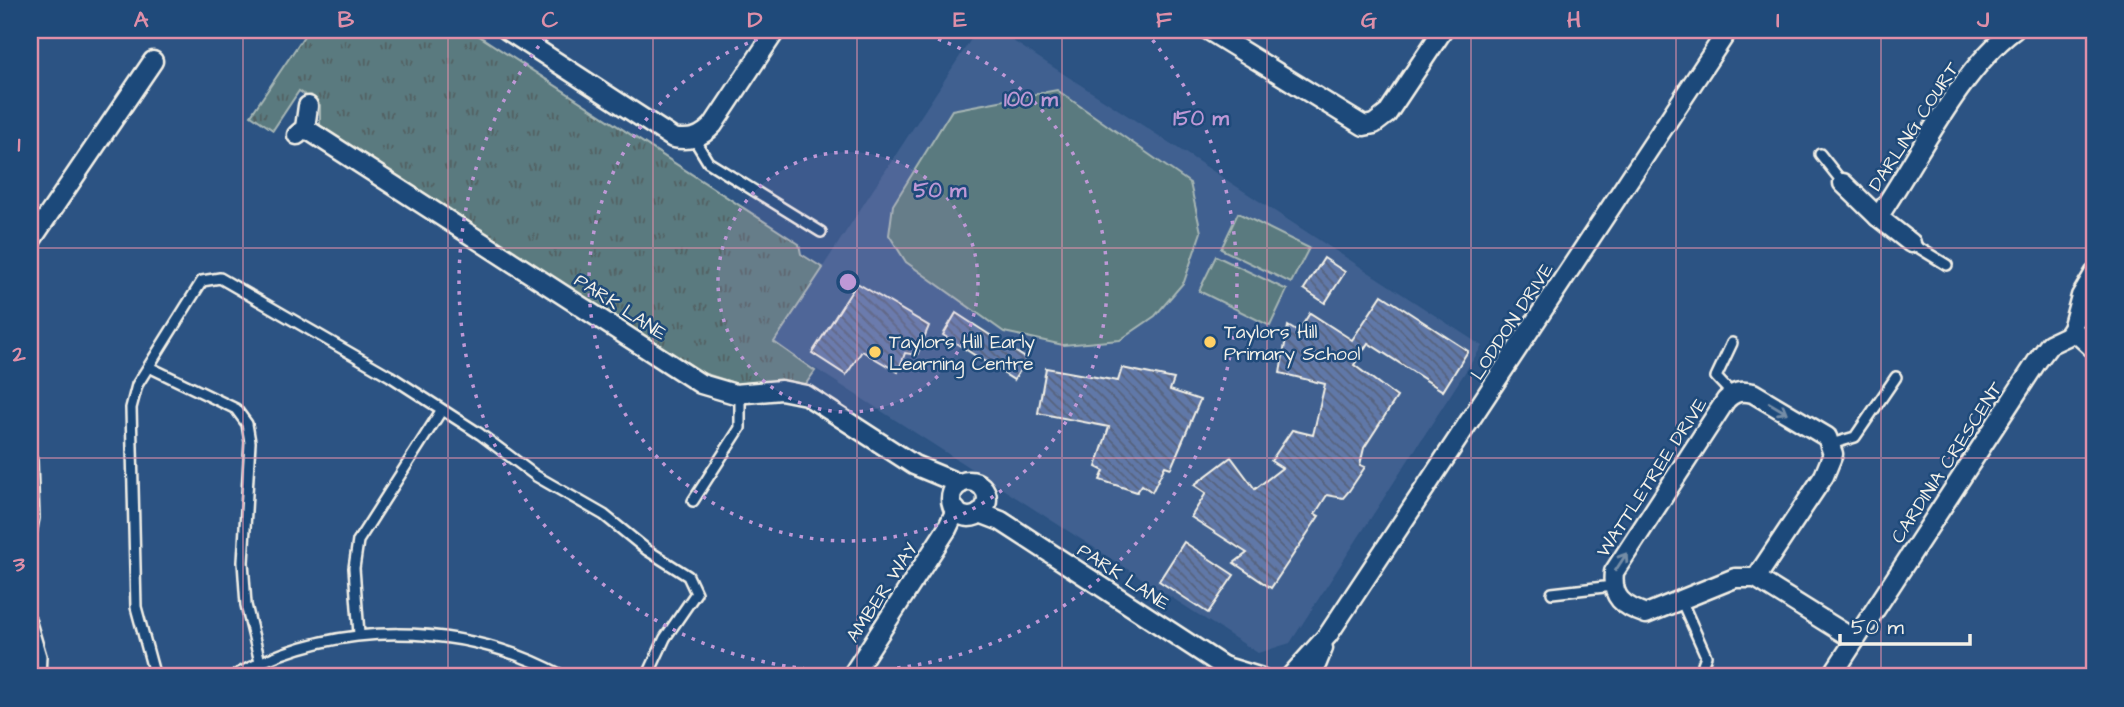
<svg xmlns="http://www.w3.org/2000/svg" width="2124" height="707" viewBox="0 0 2124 707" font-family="'Architects Daughter',sans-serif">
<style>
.built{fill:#406190}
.grass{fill:url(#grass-tufts);stroke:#a7b6b4;stroke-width:2}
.pitch{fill:#5a7a7f;stroke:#a7b6b4;stroke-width:2}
.building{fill:url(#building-back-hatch);stroke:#f4f1e8;stroke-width:2}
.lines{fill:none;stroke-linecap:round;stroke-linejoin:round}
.service-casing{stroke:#f4f1e8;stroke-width:14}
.minor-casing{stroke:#f4f1e8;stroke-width:23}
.service{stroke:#1f4a7a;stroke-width:9}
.minor{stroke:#1f4a7a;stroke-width:18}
.oneway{stroke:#748da6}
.grid{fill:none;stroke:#de8fa9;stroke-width:2;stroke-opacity:0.55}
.ring{fill:none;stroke:#be98d6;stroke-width:3.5;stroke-dasharray:3.5 7}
.poi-dot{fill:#ffd166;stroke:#1f4a7a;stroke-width:2.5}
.labels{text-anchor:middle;stroke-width:5;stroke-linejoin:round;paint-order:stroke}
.street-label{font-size:19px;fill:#f4f1e8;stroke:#1f4a7a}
.poi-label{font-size:19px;fill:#f4f1e8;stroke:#1f4a7a;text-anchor:start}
.centre{fill:#be98d6;stroke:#1f4a7a;stroke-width:3.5}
.ring-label{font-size:21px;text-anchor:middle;font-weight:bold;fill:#be98d6;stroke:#1f4a7a;stroke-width:5;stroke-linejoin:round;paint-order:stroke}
.neatline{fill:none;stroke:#de8fa9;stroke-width:2.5}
.grid-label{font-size:23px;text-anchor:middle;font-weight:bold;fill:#de8fa9}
</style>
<defs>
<pattern id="grass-tufts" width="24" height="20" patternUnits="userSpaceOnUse" patternTransform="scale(1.75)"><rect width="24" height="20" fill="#5a7a7f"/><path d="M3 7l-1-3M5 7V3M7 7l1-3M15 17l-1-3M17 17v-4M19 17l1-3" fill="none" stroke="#526162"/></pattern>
<pattern id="building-back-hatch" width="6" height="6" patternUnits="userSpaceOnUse" patternTransform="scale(1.75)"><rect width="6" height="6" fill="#6078a8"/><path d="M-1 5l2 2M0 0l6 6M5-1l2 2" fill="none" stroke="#56627c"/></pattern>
</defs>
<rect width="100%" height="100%" fill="#2c5383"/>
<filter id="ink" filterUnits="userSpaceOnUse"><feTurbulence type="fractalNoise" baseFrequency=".0143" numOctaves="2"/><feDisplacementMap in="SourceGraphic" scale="14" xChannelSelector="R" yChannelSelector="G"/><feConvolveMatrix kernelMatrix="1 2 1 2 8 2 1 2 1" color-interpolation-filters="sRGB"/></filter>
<g filter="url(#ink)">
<path class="built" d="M977,30H996L1482,346L1290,643L1258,653L774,342Z"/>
<path class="grass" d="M308,30H470L799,244L801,254L823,268L774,342L815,371L805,385L772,381L741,385L703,373L320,128V105L299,91L273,130L251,115Z"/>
<g class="pitch">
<path d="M1057,90L1190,183L1201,232L1184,282L1155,316L1120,340L1063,345L1004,332L906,262L889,235L893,205L952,110Z"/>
<path d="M1238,213L1309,248L1291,283L1221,249Z"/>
<path d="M1216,256L1287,290L1270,326L1199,291Z"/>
</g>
<g class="building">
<path d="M1324,258L1345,272L1325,303L1304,289Z"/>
<path d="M857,283L929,326L917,355L905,353L898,372L862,351L846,375L812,353Z"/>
<path d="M1382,295L1468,351L1443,391L1368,343L1354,365L1397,397L1364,448L1360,465L1365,467L1349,491L1343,498L1327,495L1315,514L1319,516L1271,588L1234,563L1247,553L1191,517L1206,493L1194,485L1231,457L1255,489L1282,468L1271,461L1292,430L1313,435L1325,384L1280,373L1288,326L1298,332L1310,313L1352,340Z"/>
<path d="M956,313L1027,359L1014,380L943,335Z"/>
<path d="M1046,368L1118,381L1122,368L1174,379L1170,390L1200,400L1171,468L1165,466L1152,492L1142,485L1137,492L1100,480L1104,471L1096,467L1109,427L1038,413Z"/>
<path d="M1184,542L1234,575L1208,613L1159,581Z"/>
</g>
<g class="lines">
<g class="service-casing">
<g id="service">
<path d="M694,139L708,162L821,232"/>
<path d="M1820,154L1843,183"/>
<path d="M1911,243L1947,265"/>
<path d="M149,367L236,409L247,424L250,442L243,562L246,605L260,662"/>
<path d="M1732,394L1716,377L1732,343"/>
<path d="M1831,444L1855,437L1896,377"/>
<path d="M693,501L740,428V394"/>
<path d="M30,539L34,518L32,460"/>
<path d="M1552,593L1613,586"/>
<path d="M1681,600L1706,656L1698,677"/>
<path d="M30,619L41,656L40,677"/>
<path d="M359,634L354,568L358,541L441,411"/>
<path d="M155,677L136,607L131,408L137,385L202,281L220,278L390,376L480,434L536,476L604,515L647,550L688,576L696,593L665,638L647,677"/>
<path d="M232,677C335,619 461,620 565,677"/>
</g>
</g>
<g class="minor-casing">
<g id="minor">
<path d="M507,30L673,138C690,141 701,138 713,125L776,30"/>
<path d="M1208,30L1364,126L1374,124L1387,114L1443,30"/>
<path d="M305,128L701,384L735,394L781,390L806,395L914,465L960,484"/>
<path d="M297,135L305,128L308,106"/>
<path d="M1843,183L1878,217L1911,243"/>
<path d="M1878,217C1917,160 1960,70 2014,30"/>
<path d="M30,242L153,61"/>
<path d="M2072,329L2094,349"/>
<circle cx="969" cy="499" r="18"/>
<path d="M980,513L1001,521L1223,666L1234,677"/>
<path d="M1756,578L1824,476L1833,454L1827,437L1753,393C1741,390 1734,392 1726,400L1614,572C1611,598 1623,606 1646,614L1735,578H1756L1855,640"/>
<path d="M1223,666L1259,677"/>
<path d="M851,677L947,529L956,510"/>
<path d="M1290,677L1328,635L1728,30"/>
<path d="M1311,677L1323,648"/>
<path d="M1831,677L2038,360L2050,344L2067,336L2072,329L2081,296L2094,274"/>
</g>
</g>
<use href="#service" class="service"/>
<use href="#minor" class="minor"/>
</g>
<defs><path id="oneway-shaft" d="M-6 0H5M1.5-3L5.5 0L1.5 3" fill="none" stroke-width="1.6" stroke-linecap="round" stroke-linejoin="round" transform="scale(1.75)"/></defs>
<g class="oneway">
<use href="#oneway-shaft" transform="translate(1778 408) rotate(31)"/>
<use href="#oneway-shaft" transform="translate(1621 562) rotate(-57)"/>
</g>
</g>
<path class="grid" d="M243,30V677M448,30V677M653,30V677M857,30V677M1062,30V677M1267,30V677M1471,30V677M1676,30V677M1881,30V677M30,248H2094M30,458H2094"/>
<circle cx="848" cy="282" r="130" fill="#be98d6" fill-opacity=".12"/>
<g class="ring">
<circle cx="848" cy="282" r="130"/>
<path d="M908 30A259 259 0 1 1 788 30"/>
<path d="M1146 32A389 389 0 1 1 550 32"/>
</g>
<g class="poi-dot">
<circle cx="1210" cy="342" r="7"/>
<circle cx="875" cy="352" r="7"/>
</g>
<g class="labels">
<g class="street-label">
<text transform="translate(1913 126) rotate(-57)" y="7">DARLING COURT</text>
<text transform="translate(621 306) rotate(33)" y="7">PARK LANE</text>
<text transform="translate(1511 321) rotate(-57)" y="7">LODDON DRIVE</text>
<text transform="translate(1946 462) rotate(-57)" y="7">CARDINIA CRESCENT</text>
<text transform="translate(1651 477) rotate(-57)" y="7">WATTLETREE DRIVE</text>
<text transform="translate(1124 576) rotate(33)" y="7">PARK LANE</text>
<text transform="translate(881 592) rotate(-57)" y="7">AMBER WAY</text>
</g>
<g class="poi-label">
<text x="1224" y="338">Taylors Hill<tspan x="1224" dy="22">Primary School</tspan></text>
<text x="889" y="348">Taylors Hill Early<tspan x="889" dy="22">Learning Centre</tspan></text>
</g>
</g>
<circle cx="848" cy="282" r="10" class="centre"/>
<g class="ring-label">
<text x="1031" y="106">100 m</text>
<text x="1201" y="125">150 m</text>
<text x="940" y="197">50 m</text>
</g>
<rect width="2124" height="707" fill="none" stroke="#1f4a7a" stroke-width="77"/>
<path d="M1840 634v10h130v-10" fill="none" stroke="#f4f1e8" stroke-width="3.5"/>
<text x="1851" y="634" font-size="21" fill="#f4f1e8" stroke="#1f4a7a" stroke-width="5" paint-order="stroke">50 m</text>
<rect x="38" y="38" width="2048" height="630" class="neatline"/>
<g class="grid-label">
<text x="141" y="27">A</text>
<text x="346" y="27">B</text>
<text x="550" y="27">C</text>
<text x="755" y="27">D</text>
<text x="960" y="27">E</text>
<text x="1164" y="27">F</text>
<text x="1369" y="27">G</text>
<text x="1574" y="27">H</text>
<text x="1778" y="27">I</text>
<text x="1983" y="27">J</text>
<text x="19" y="151">1</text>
<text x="19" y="361">2</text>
<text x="19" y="571">3</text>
</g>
</svg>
